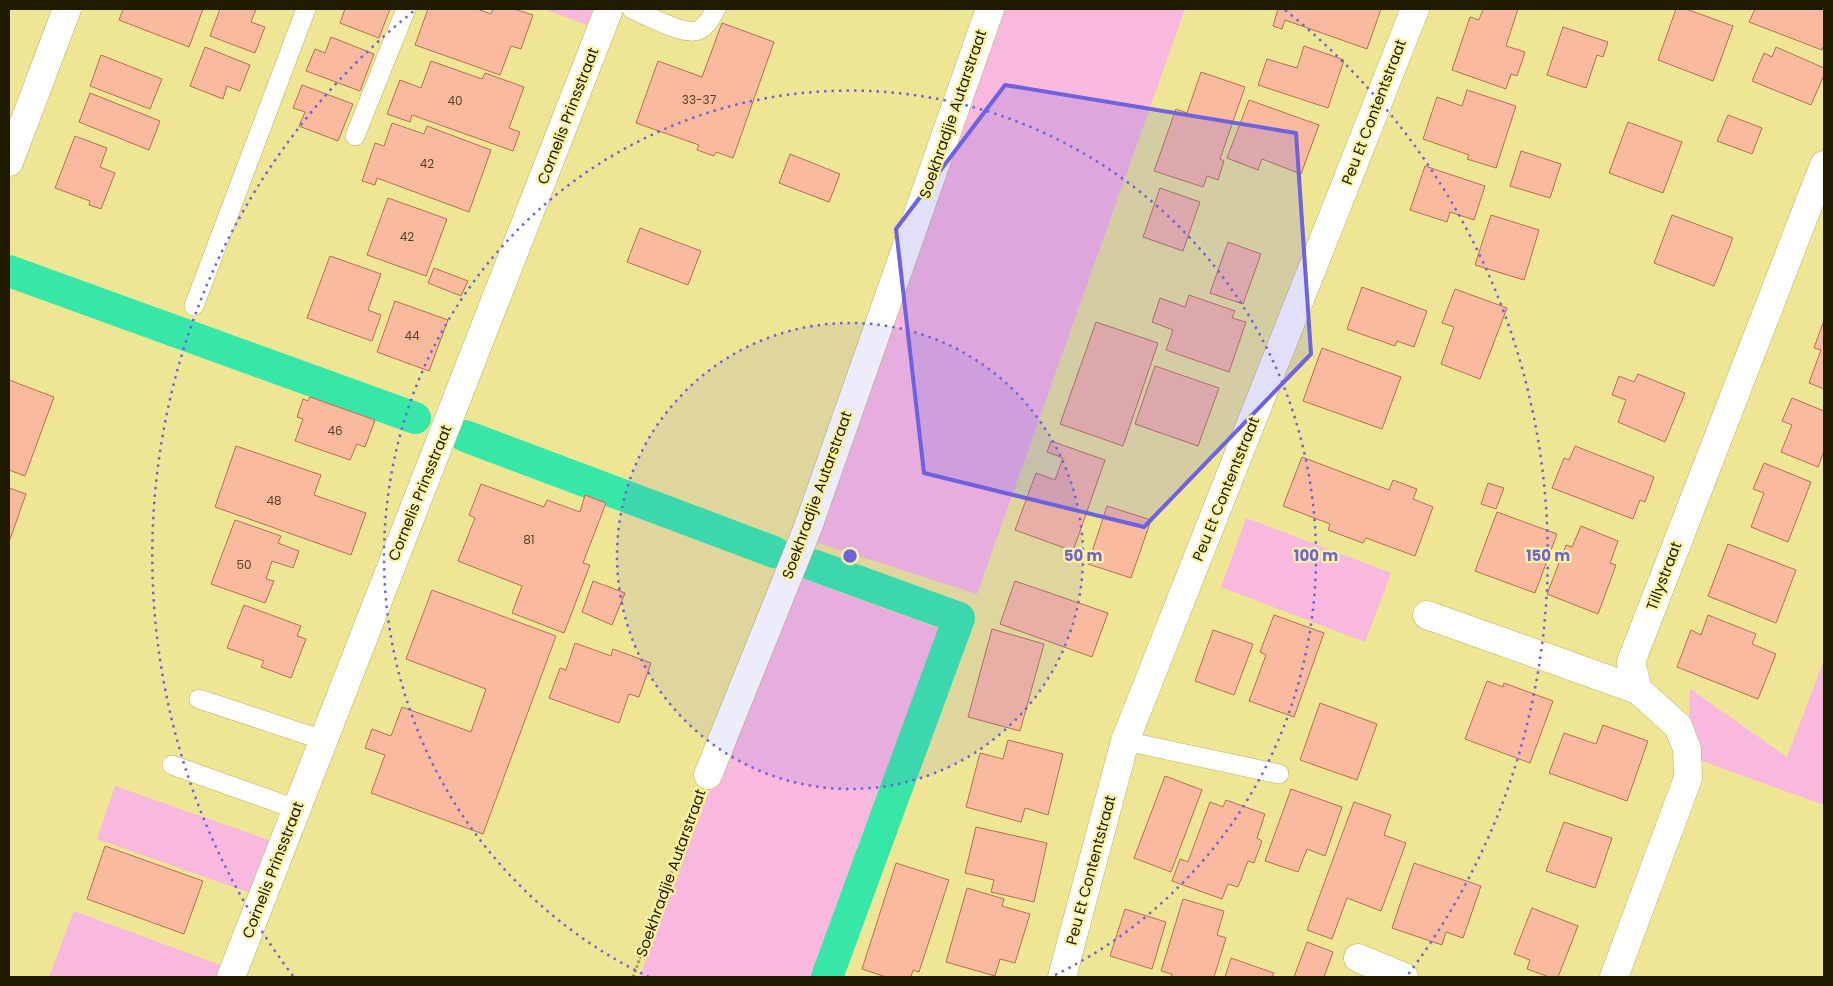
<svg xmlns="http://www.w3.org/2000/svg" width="1833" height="986" viewBox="0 0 1833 986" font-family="Poppins,sans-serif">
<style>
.green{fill:#f9b8de}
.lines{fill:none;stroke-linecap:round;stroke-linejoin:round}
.canal{stroke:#37e7a8;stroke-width:32}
.building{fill:#f9ba9f;stroke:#b86f50}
.service-casing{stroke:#b8b05f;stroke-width:20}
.minor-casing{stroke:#b8b05f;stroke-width:29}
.path{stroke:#9c955a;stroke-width:3;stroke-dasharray:2.5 2.5;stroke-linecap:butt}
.service{stroke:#fff;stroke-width:19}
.minor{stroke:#fff;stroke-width:28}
.marked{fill:#6e62dd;fill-opacity:0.2;stroke:#6e62dd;stroke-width:4;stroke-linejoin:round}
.ring{fill:none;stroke:#6e62dd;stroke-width:2.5;stroke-dasharray:2.5 5}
.labels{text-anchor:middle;stroke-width:4.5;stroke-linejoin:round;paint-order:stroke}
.number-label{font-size:12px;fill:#554228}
.street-label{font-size:15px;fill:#1e1a00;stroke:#fbf3a1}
.centre{fill:#6e62dd;stroke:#fbf3a1;stroke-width:2.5}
.ring-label{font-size:15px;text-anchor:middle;font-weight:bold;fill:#6e62dd;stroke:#fbf3a1;stroke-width:4.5;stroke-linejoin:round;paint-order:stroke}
</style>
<rect width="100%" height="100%" fill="#eee694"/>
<g class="green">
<path d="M544,9H596L590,26Z"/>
<path d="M997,9H1185L977,594L809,540Z"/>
<path d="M1246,518L1391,573L1365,642L1221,587Z"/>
<path d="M790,574L943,630L818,977H640Z"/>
<path d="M1824,660V805L1702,761L1700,742L1689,721L1690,689L1787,757Z"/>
<path d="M115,786L272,841L253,894L97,839Z"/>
<path d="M74,911L223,966L219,977H49Z"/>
</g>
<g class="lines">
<g class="canal">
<path d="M9,271L415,418"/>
<path d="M465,436L774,552"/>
<path d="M813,565L959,618L827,977"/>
</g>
</g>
<g class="building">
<path d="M123,9H203L189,47L119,20Z"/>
<path d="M220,9H256L251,22L265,27L255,53L210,36Z"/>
<path d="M345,9H390L379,38L340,23Z"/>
<path d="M428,9H477L491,14L493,9H514L533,15L521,49L511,46L500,75L415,45Z"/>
<path d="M1278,9H1381L1367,49L1285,20L1282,29L1273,26Z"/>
<path d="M1483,9H1518L1506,46L1525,52L1517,76L1511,74L1506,89L1452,70L1470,17L1479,20Z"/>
<path d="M1676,9H1686L1733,26L1713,81L1658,60Z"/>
<path d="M1755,9H1824V44L1822,50L1749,22Z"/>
<path d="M722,23L774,42L733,158L716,152L714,156L697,150L699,145L636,123L658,61L702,77Z"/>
<path d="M1563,27L1608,42L1603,57L1597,55L1586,88L1547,75Z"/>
<path d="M331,37L374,54L360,91L306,71L315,49L325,53Z"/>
<path d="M1304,46L1344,60L1328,108L1258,85L1267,59L1297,68Z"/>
<path d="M205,47L250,65L240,91L227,86L223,99L190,86Z"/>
<path d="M1776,47L1824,68V75L1811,105L1752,81L1764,53L1772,57Z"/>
<path d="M101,55L162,79L150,109L90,86Z"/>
<path d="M431,61L482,79L485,73L524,87L509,128L520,132L513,151L412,115L410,122L387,114L400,80L421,88Z"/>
<path d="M1201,72L1245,87L1220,159L1224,161L1218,180L1207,176L1203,187L1154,171L1176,109L1187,113Z"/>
<path d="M302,85L353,104L338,141L299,126L305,112L293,108Z"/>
<path d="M1467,90L1516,106L1496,168L1467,159L1469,155L1423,139L1437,97L1462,106Z"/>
<path d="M90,93L160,121L149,150L79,122Z"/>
<path d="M1249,100L1319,125L1301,174L1262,159L1258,170L1227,158Z"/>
<path d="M1728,115L1762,128L1752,154L1717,141Z"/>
<path d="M1628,122L1682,142L1663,193L1609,173Z"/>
<path d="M392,123L424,134L427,126L491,150L469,212L377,178L375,185L362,181L375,143L384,146Z"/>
<path d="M75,136L107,148L100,167L115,173L101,209L89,205L90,201L55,188Z"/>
<path d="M1521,151L1561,164L1550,198L1510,186Z"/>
<path d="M790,154L840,174L829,202L779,183Z"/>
<path d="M1425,166L1485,186L1474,220L1450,212L1447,222L1410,210Z"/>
<path d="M1160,188L1200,202L1183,251L1143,237Z"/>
<path d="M388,198L447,219L426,276L367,255Z"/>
<path d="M1491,215L1539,230L1524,280L1475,265Z"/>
<path d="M1672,215L1733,238L1714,286L1654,263Z"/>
<path d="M640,228L701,251L688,285L627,262Z"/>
<path d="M1228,242L1261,254L1243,304L1210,293Z"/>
<path d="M330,256L381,274L368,310L381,315L372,341L307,318Z"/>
<path d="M434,268L468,281L461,296L428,283Z"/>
<path d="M1362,287L1427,311L1414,347L1397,341L1395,346L1347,329Z"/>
<path d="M1455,289L1507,308L1480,379L1441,364L1454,327L1442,323Z"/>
<path d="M1189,295L1235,311L1232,318L1246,322L1229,372L1166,350L1173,330L1152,322L1160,298L1185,307Z"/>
<path d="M395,301L448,320L429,371L377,352Z"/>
<path d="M1096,322L1158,343L1123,446L1060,424Z"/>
<path d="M1823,323H1824V389L1809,383L1821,350L1814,348Z"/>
<path d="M1322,348L1401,377L1382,429L1303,401Z"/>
<path d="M1155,366L1219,388L1198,446L1135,424Z"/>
<path d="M1638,374L1685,393L1665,442L1618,422L1626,400L1612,395L1619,376L1634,382Z"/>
<path d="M9,380L54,397L25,476L9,470Z"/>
<path d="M310,397L375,420L365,447L357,444L350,460L295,441L303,419L297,417L303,399L308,401Z"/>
<path d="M1792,398L1824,411V451L1818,467L1781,452L1792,425L1782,421Z"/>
<path d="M1051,441L1105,460L1073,551L1015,530L1036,473L1055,480L1063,458L1047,452Z"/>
<path d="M236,446L321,475L314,495L366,513L351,555L215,507Z"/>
<path d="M1575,446L1654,477L1645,502L1640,500L1633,519L1552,488L1564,458L1569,460Z"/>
<path d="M1302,457L1389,490L1393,480L1417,489L1413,499L1433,507L1415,556L1366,538L1363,543L1328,530L1330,524L1283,506Z"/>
<path d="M1764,463L1811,482L1788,542L1751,527L1764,493L1753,489Z"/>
<path d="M1488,483L1504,488L1496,509L1481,504Z"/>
<path d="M481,484L544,507L547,500L580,512L585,495L606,503L583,563L590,565L564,633L512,613L522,586L458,561L475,518L469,515Z"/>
<path d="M9,488L26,494L9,542Z"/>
<path d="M1107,506L1151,520L1131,578L1088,564Z"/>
<path d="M1497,512L1557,534L1535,593L1475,571Z"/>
<path d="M235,520L281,536L278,543L299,551L293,568L272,561L266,579L274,581L265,603L211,584Z"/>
<path d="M1581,526L1618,541L1610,563L1616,565L1598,614L1547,594L1566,545L1572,547Z"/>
<path d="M1728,544L1796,570L1776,623L1708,596Z"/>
<path d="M593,581L625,593L612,625L582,612Z"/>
<path d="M1015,581L1108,613L1092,657L1000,624Z"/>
<path d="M432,590L556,636L483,834L371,793L385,755L365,748L372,729L391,736L402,707L471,732L486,689L406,659Z"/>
<path d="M244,605L301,626L297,636L306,639L291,678L261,667L264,661L227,648Z"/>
<path d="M1274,615L1324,633L1294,717L1249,701L1266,655L1260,652Z"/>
<path d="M1708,615L1756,634L1752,644L1776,654L1758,699L1677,667L1691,630L1701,635Z"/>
<path d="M992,629L1044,644L1020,731L968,717Z"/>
<path d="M1213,630L1253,644L1234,695L1195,681Z"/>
<path d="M575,643L611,656L613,649L651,663L639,697L629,694L619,723L549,698L560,668L566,670Z"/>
<path d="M1487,681L1503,687L1504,683L1553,701L1530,763L1465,739Z"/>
<path d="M1320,703L1377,724L1357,780L1300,760Z"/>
<path d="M1603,725L1648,741L1627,801L1549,773L1564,733L1596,744Z"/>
<path d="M1008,740L1063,754L1048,815L1025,808L1021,822L966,807L980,753L1003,759Z"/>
<path d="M1165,776L1202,790L1171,872L1134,858Z"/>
<path d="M1291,789L1342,807L1325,856L1307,849L1298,872L1265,861Z"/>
<path d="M1226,800L1265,814L1257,838L1262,841L1254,863L1248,861L1238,887L1228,884L1222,899L1172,881L1180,859L1188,862L1210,802L1223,807Z"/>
<path d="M1354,802L1391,815L1384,835L1406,843L1381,911L1347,898L1332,939L1307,930Z"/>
<path d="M1564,822L1612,838L1595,888L1546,871Z"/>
<path d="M976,827L1047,843L1034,902L991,892L994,880L965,873Z"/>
<path d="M105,846L203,881L184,934L87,899Z"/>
<path d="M896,863L949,880L919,972L913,970L911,977H886L862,969Z"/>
<path d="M1414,863L1481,886L1463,938L1446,932L1442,945L1392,928Z"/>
<path d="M967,888L1004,899L1002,906L1030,914L1015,963L1000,959L995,976L946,962Z"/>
<path d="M1183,899L1224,911L1217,935L1226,938L1214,977H1171L1172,974L1161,971Z"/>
<path d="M1532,908L1578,926L1558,977H1549L1527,969L1530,960L1514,954Z"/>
<path d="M1125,909L1166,922L1152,969L1110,956Z"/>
<path d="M1307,942L1333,952L1324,977H1294Z"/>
<path d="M1231,958L1274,973L1272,977H1225Z"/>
</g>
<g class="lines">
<g class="service-casing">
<g id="service">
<path d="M632,9C646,15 686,37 699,30C708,25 711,17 716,9"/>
<path d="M355,136L406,9"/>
<path d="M194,306L306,9"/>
<path d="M199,699L323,740"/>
<path d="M1125,741L1279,774"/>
<path d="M172,765L296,809"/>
</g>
</g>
<g class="minor-casing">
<g id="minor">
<path d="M9,162L67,9"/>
<path d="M1427,615L1638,690"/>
<path d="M708,775L808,527L990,9"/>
<path d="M1358,958L1404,977"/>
<path d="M231,977C357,654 485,332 609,9"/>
<path d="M1062,977L1125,741L1415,9"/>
<path d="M1614,977L1688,778L1687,749L1678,726L1638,690L1631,662L1824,165"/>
</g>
</g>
<path class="path" d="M633,977L698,801"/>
<use href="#service" class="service"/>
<use href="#minor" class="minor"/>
</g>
<path class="marked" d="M1005,85L1296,133L1311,354L1144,527L924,473L896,229Z"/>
<circle cx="850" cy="556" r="233" fill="#6e62dd" fill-opacity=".12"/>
<g class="ring">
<circle cx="850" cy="556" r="233"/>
<path d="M649 977A466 466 0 1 1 1051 977"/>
<path d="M293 976A698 698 0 0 1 415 10M1285 10A698 698 0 0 1 1407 976"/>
</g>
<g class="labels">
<g class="number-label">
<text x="699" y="104">33-37</text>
<text x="455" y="105">40</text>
<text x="427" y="168">42</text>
<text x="407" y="241">42</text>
<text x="412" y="340">44</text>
<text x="335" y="435">46</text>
<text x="274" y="505">48</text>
<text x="529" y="544">81</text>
<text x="244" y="569">50</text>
</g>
<g class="street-label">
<text transform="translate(1374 112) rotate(-69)" y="5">Peu Et Contentstraat</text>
<text transform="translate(953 114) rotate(-71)" y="5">Soekhradjie Autarstraat</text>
<text transform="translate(568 116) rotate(-69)" y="5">Cornelis Prinsstraat</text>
<text transform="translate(1226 489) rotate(-68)" y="5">Peu Et Contentstraat</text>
<text transform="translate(420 493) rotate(-68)" y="5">Cornelis Prinsstraat</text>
<text transform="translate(817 495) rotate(-70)" y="5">Soekhradjie Autarstraat</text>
<text transform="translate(1664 576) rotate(-69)" y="5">Tillystraat</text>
<text transform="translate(273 870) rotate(-69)" y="5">Cornelis Prinsstraat</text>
<text transform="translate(1091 870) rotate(-75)" y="5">Peu Et Contentstraat</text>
<text transform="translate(671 873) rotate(-70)" y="5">Soekhradjie Autarstraat</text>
</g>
</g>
<circle cx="850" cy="556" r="8" class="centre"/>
<g class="ring-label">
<text x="1083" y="561">50 m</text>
<text x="1316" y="561">100 m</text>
<text x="1548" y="561">150 m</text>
</g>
<rect width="1833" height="986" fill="none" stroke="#1e1a00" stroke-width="20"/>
</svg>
